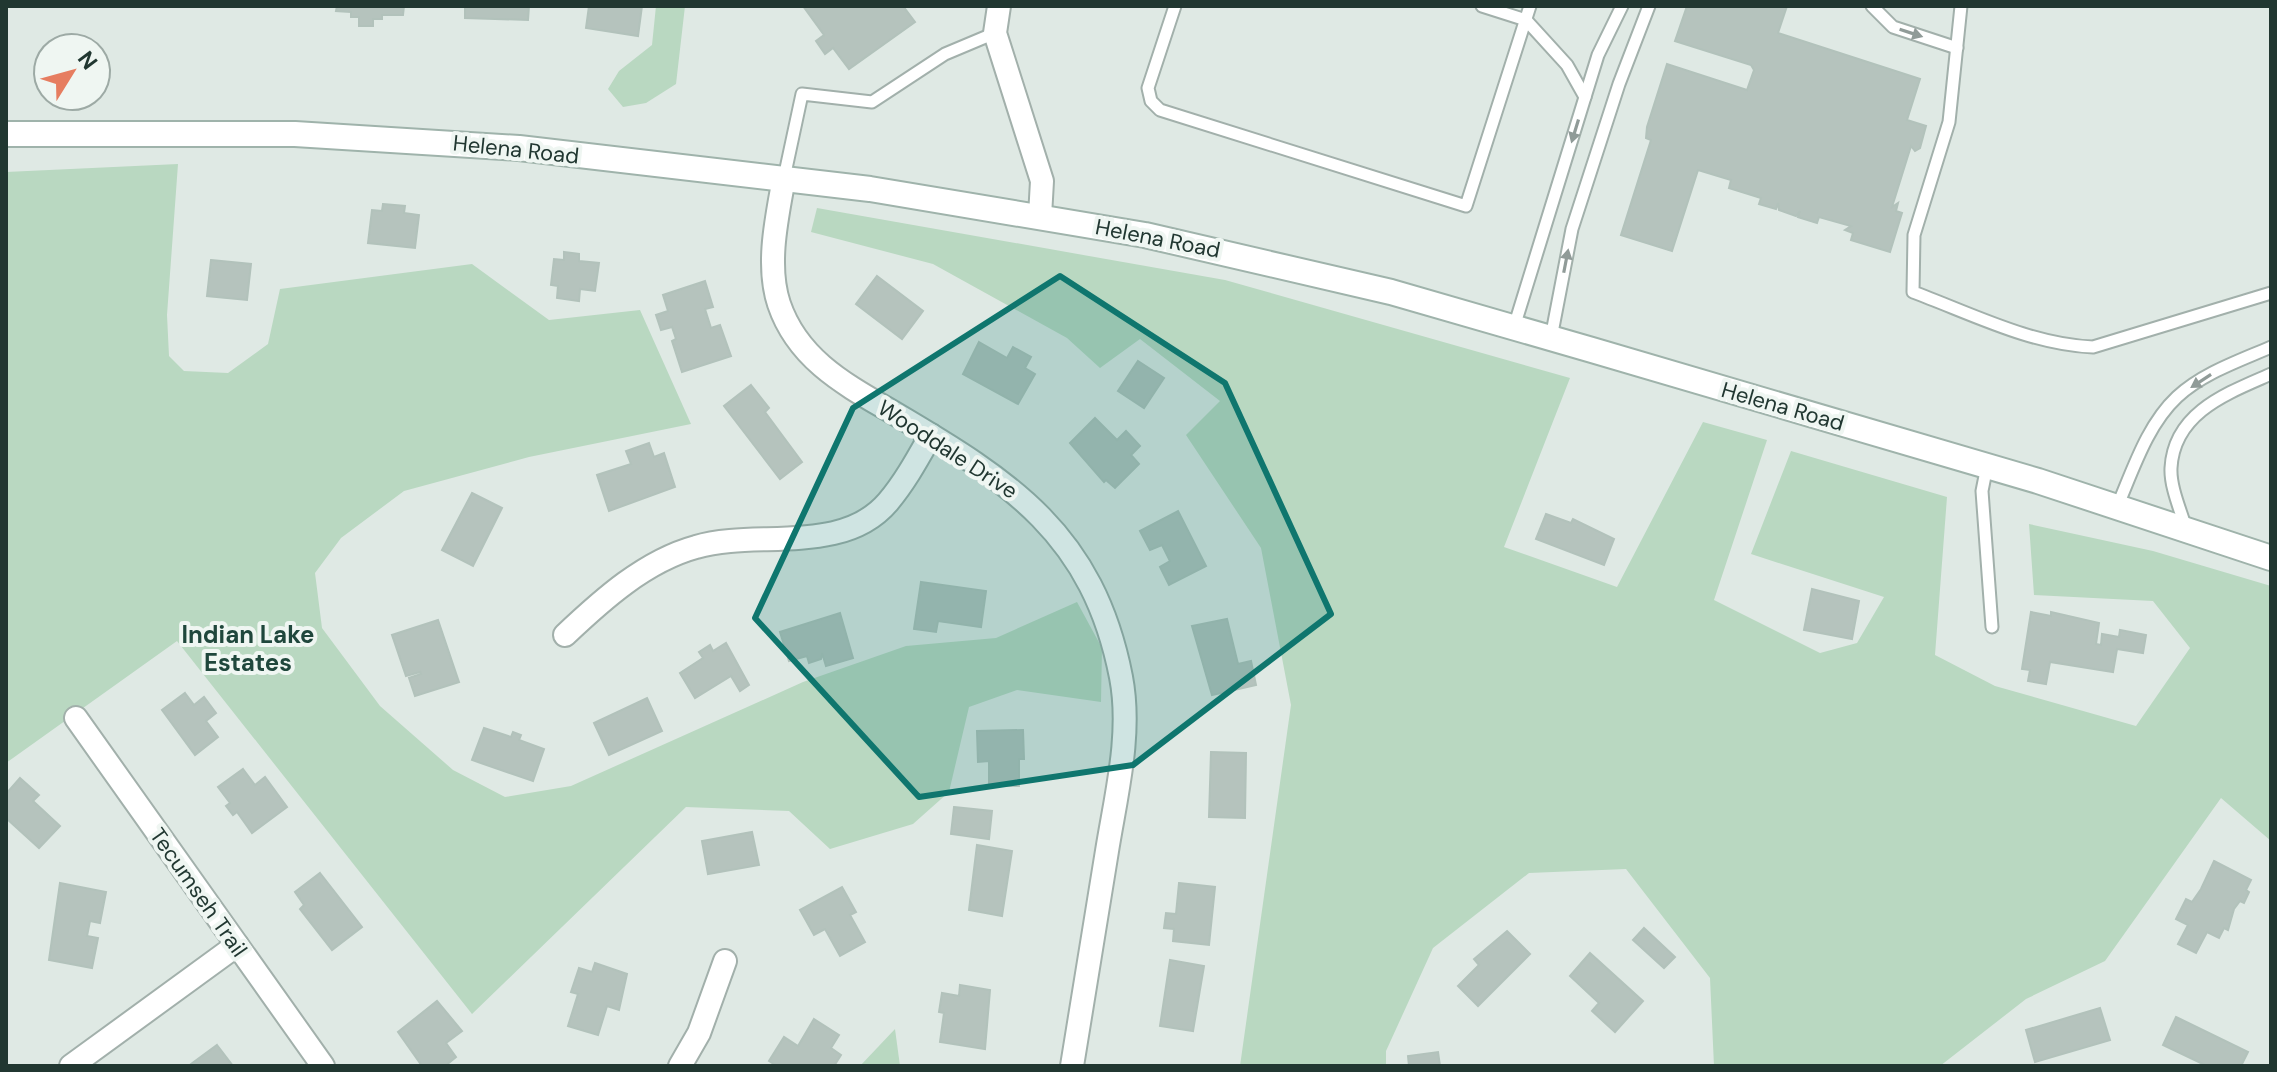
<svg xmlns="http://www.w3.org/2000/svg" width="2277" height="1072" viewBox="0 0 2277 1072" font-family="'DM Sans',sans-serif">
<style>
.green{fill:#b9d8c1}
.building{fill:#b5c3bd;stroke:#b2c2bb;stroke-width:2}
.lines{fill:none;stroke-linecap:round;stroke-linejoin:round}
.lane-casing{stroke:#a2b0ab;stroke-width:15}
.street-casing{stroke:#a2b0ab;stroke-width:26}
.secondary-casing{stroke:#9fb3ab;stroke-width:28}
.lane{stroke:#fff;stroke-width:11}
.street{stroke:#fff;stroke-width:22}
.secondary{stroke:#fff;stroke-width:24}
.oneway{fill:#909b98}
.marked{fill:#0f766e;fill-opacity:0.2;stroke:#0f766e;stroke-width:6;stroke-linejoin:round}
.labels{text-anchor:middle;stroke-width:8;stroke-linejoin:round;paint-order:stroke}
.street-label{font-size:22px;fill:#213731;stroke:#eff6f2}
.neighbourhood-label{font-size:24px;font-weight:bold;fill:#1f473c;stroke:#eff6f2}
</style>
<rect width="100%" height="100%" fill="#dfe9e4"/>
<g class="green">
<path d="M656,6H685L676,84L646,103L623,107L608,89L619,71L652,45Z"/>
<path d="M178,164L167,315L169,356L184,371L228,373L268,344L280,289L472,264L549,320L640,310L691,424L529,457L404,491L341,538L315,573L322,628L380,706L453,770L505,797L571,786L803,682L906,646L996,638L1077,602L1102,648L1101,702L1017,690L969,707L949,792L913,824L830,849L789,811L686,807L472,1014L177,641L6,763V172Z"/>
<path d="M817,208L1225,280L1570,378L1504,547L1617,587L1703,422L1767,440L1714,600L1820,653L1857,643L1884,597L1751,554L1791,451L1947,497L1935,655L1995,686L2136,726L2190,648L2153,601L2034,595L2029,524L2153,551L2271,586V841L2221,798L2105,961L2026,999L1940,1066H1714L1710,978L1626,869L1529,873L1433,948L1386,1051V1066H1240L1291,705L1261,548L1186,435L1220,401L1140,339L1100,368L1067,338L933,264L811,232Z"/>
<path d="M895,1029L900,1066H860Z"/>
</g>
<g class="building">
<path d="M337,6H404L403,15H382V19H373V26H359V17H351V12L336,11Z"/>
<path d="M465,6H529L528,20L465,18Z"/>
<path d="M589,6H642L638,36L586,28Z"/>
<path d="M803,6H903L915,22L849,69L833,48L825,54L816,41L824,35Z"/>
<path d="M1687,6H1787L1778,33L1920,79L1907,120L1926,126L1920,148L1915,151L1911,146L1892,207L1898,203L1896,211L1902,213L1890,252L1851,240L1853,233L1845,230L1851,226L1819,217L1817,223L1798,217L1800,211L1796,216L1779,210L1778,203L1776,209L1759,204L1761,198L1729,188L1731,180L1698,170L1672,251L1621,235L1651,140L1646,138L1647,127L1667,64L1747,90L1754,70L1751,65L1675,41Z"/>
<path d="M383,204L405,206L404,213L419,215L415,248L368,243L372,210L382,211Z"/>
<path d="M564,252L579,254V261L599,263L595,291L580,289L579,301L557,298L558,286L551,285L554,259L564,260Z"/>
<path d="M211,260L251,264L247,300L207,296Z"/>
<path d="M877,276L923,311L902,339L856,304Z"/>
<path d="M705,281L713,307L705,309L711,328L720,325L731,356L682,372L672,341L676,339L672,327L661,330L656,315L668,311L663,295Z"/>
<path d="M979,342L1007,358L1013,347L1031,357L1025,368L1035,374L1018,404L963,374Z"/>
<path d="M1138,361L1164,378L1144,408L1118,391Z"/>
<path d="M751,385L769,408L765,412L802,462L780,479L724,406Z"/>
<path d="M1095,418L1117,440L1126,431L1140,446L1131,455L1139,464L1115,488L1106,480L1104,482L1070,443Z"/>
<path d="M649,443L654,457L664,453L675,487L609,511L597,475L631,464L626,451Z"/>
<path d="M472,493L502,508L473,566L442,550Z"/>
<path d="M1178,511L1206,566L1169,585L1160,567L1170,561L1162,545L1150,550L1140,531Z"/>
<path d="M1546,514L1571,523L1573,519L1614,539L1604,565L1536,539Z"/>
<path d="M921,582L986,591L981,627L938,621L936,632L914,629Z"/>
<path d="M1812,589L1859,601L1852,639L1804,630Z"/>
<path d="M2031,612L2051,616V612L2099,623L2096,644L2101,645L2102,634L2119,637L2120,630L2146,635L2143,653L2117,649L2113,672L2050,662L2046,684L2028,681L2030,670L2022,669Z"/>
<path d="M840,613L853,658L826,666L822,653L821,659L809,663L807,656L789,661L780,632Z"/>
<path d="M1227,619L1238,664L1251,661L1256,685L1212,695L1192,626Z"/>
<path d="M438,620L459,682L415,696L409,678L421,674L420,672L406,676L392,635Z"/>
<path d="M726,643L749,685L740,691L731,676L695,698L680,673L703,658L699,652L710,645L713,651Z"/>
<path d="M185,693L194,705L204,697L216,713L206,721L218,737L195,755L162,710Z"/>
<path d="M647,698L662,731L609,755L594,723Z"/>
<path d="M484,728L511,737L513,732L521,735L519,740L544,749L533,781L472,760Z"/>
<path d="M1023,730L1024,759H1019V786H989V761L978,762L977,731Z"/>
<path d="M1211,752L1246,753L1245,818L1209,817Z"/>
<path d="M243,769L255,785L265,777L287,807L252,833L237,812L233,815L226,806L230,803L218,787Z"/>
<path d="M20,778L39,795L33,801L60,826L39,848L6,818V794Z"/>
<path d="M954,807L992,811L989,839L951,834Z"/>
<path d="M752,832L759,865L708,874L702,841Z"/>
<path d="M977,845L1012,851L1002,916L969,910Z"/>
<path d="M2214,861L2251,880L2246,890L2249,892L2244,903L2240,901L2234,909L2228,930L2224,928L2219,938L2207,932L2196,953L2178,944L2188,925L2176,919L2186,899L2192,902L2201,889Z"/>
<path d="M320,873L362,927L332,950L300,909L304,905L295,892Z"/>
<path d="M60,883L106,892L100,923L90,921L87,936L98,938L92,968L49,960Z"/>
<path d="M1179,883L1215,887L1209,945L1173,941L1174,929L1164,928L1166,913L1176,914Z"/>
<path d="M842,887L856,912L850,915L865,942L840,956L825,929L814,935L800,910Z"/>
<path d="M1644,928L1675,957L1664,968L1633,940Z"/>
<path d="M1507,931L1530,954L1478,1006L1458,986L1479,965L1474,959Z"/>
<path d="M1590,953L1643,1001L1615,1032L1592,1011L1599,1003L1570,976Z"/>
<path d="M1170,960L1204,966L1193,1031L1160,1026Z"/>
<path d="M595,963L627,974L619,1010L607,1006L598,1035L568,1026L578,994L571,992L579,968L592,972Z"/>
<path d="M960,985L990,990L985,1049L940,1042L944,1013L939,1012L942,993L959,996Z"/>
<path d="M437,1001L462,1031L446,1043L456,1057L445,1066H422L398,1032Z"/>
<path d="M2100,1008L2110,1040L2035,1062L2026,1030Z"/>
<path d="M2176,1017L2248,1052L2241,1066H2207L2163,1045Z"/>
<path d="M814,1019L839,1035L831,1048L841,1055L834,1066H777L769,1061L784,1037L798,1046Z"/>
<path d="M217,1045L233,1066H192L191,1064Z"/>
<path d="M1438,1052L1440,1066H1409L1408,1056Z"/>
</g>
<g class="lines">
<g class="lane-casing">
<g id="lane">
<path d="M1175,6L1148,88L1151,101L1160,110L1466,206L1530,6"/>
<path d="M1482,6L1526,20L1567,65L1585,97"/>
<path d="M1872,6L1893,27L1957,48"/>
<path d="M1961,6L1949,122L1914,235L1913,292C1970,313 2032,345 2093,347L2271,293"/>
<path d="M784,178L802,94L872,102L945,54L995,33"/>
<path d="M1514,327L1598,55L1622,6"/>
<path d="M1551,338L1572,229L1619,84L1649,6"/>
<path d="M1987,466L1982,491L1992,627"/>
<path d="M2117,507C2133,470 2147,425 2177,397C2203,373 2239,361 2271,347"/>
<path d="M2186,529C2181,511 2170,487 2171,468C2174,412 2228,393 2271,374"/>
</g>
</g>
<g class="street-casing">
<g id="street">
<path d="M999,6L995,33L1042,181L1040,216"/>
<path d="M784,178C777,217 766,265 779,304C798,360 846,385 894,413C1011,482 1093,534 1121,677C1132,734 1116,795 1107,851C1095,923 1084,994 1072,1066"/>
<path d="M565,635C602,600 645,561 696,547C755,529 842,556 888,502C905,482 918,458 931,435"/>
<path d="M76,718L323,1066"/>
<path d="M71,1066L237,945"/>
<path d="M680,1066L699,1033L725,961"/>
</g>
</g>
<g class="secondary-casing">
<path id="secondary" d="M6,134H295L519,148L870,189L1145,235L1391,292L1592,350L2038,481L2271,558"/>
</g>
<use href="#lane" class="lane"/>
<use href="#street" class="street"/>
<use href="#secondary" class="secondary"/>
</g>
<defs><path id="oneway-solid" d="M-6-.8H1V-3.2L6.5 0L1 3.2V.8H-6Z" transform="scale(2)"/></defs>
<g class="oneway">
<use href="#oneway-solid" transform="translate(1911 33) rotate(18)"/>
<use href="#oneway-solid" transform="translate(1575 131) rotate(107)"/>
<use href="#oneway-solid" transform="translate(1566 261) rotate(-79)"/>
<use href="#oneway-solid" transform="translate(2201 381) rotate(147)"/>
</g>
<path class="marked" d="M1060,276L1225,383L1331,614L1133,765L919,797L755,618L853,408Z"/>
<g class="labels">
<g class="street-label">
<text transform="translate(516 149) rotate(6)" y="8">Helena Road</text>
<text transform="translate(1158 238) rotate(11)" y="8">Helena Road</text>
<text transform="translate(1783 406) rotate(16)" y="8">Helena Road</text>
<text transform="translate(948 449) rotate(33)" y="8">Wooddale Drive</text>
<text transform="translate(199 892) rotate(55)" y="8">Tecumseh Trail</text>
</g>
<g class="neighbourhood-label">
<text x="248" y="643">Indian Lake<tspan x="248" dy="28">Estates</tspan></text>
</g>
</g>
<rect width="2277" height="1072" fill="none" stroke="#213731" stroke-width="16"/>
<g transform="translate(72 72) rotate(53)"><circle r="38" fill="#eff6f2" stroke="#9daaa5" stroke-width="2"/>
<path d="M0-6L14 30L0 20L-14 30Z" fill="#e67d60"/>
<text y="-12" font-size="22" font-weight="bold" text-anchor="middle" fill="#213731">N</text>
</g>
</svg>
